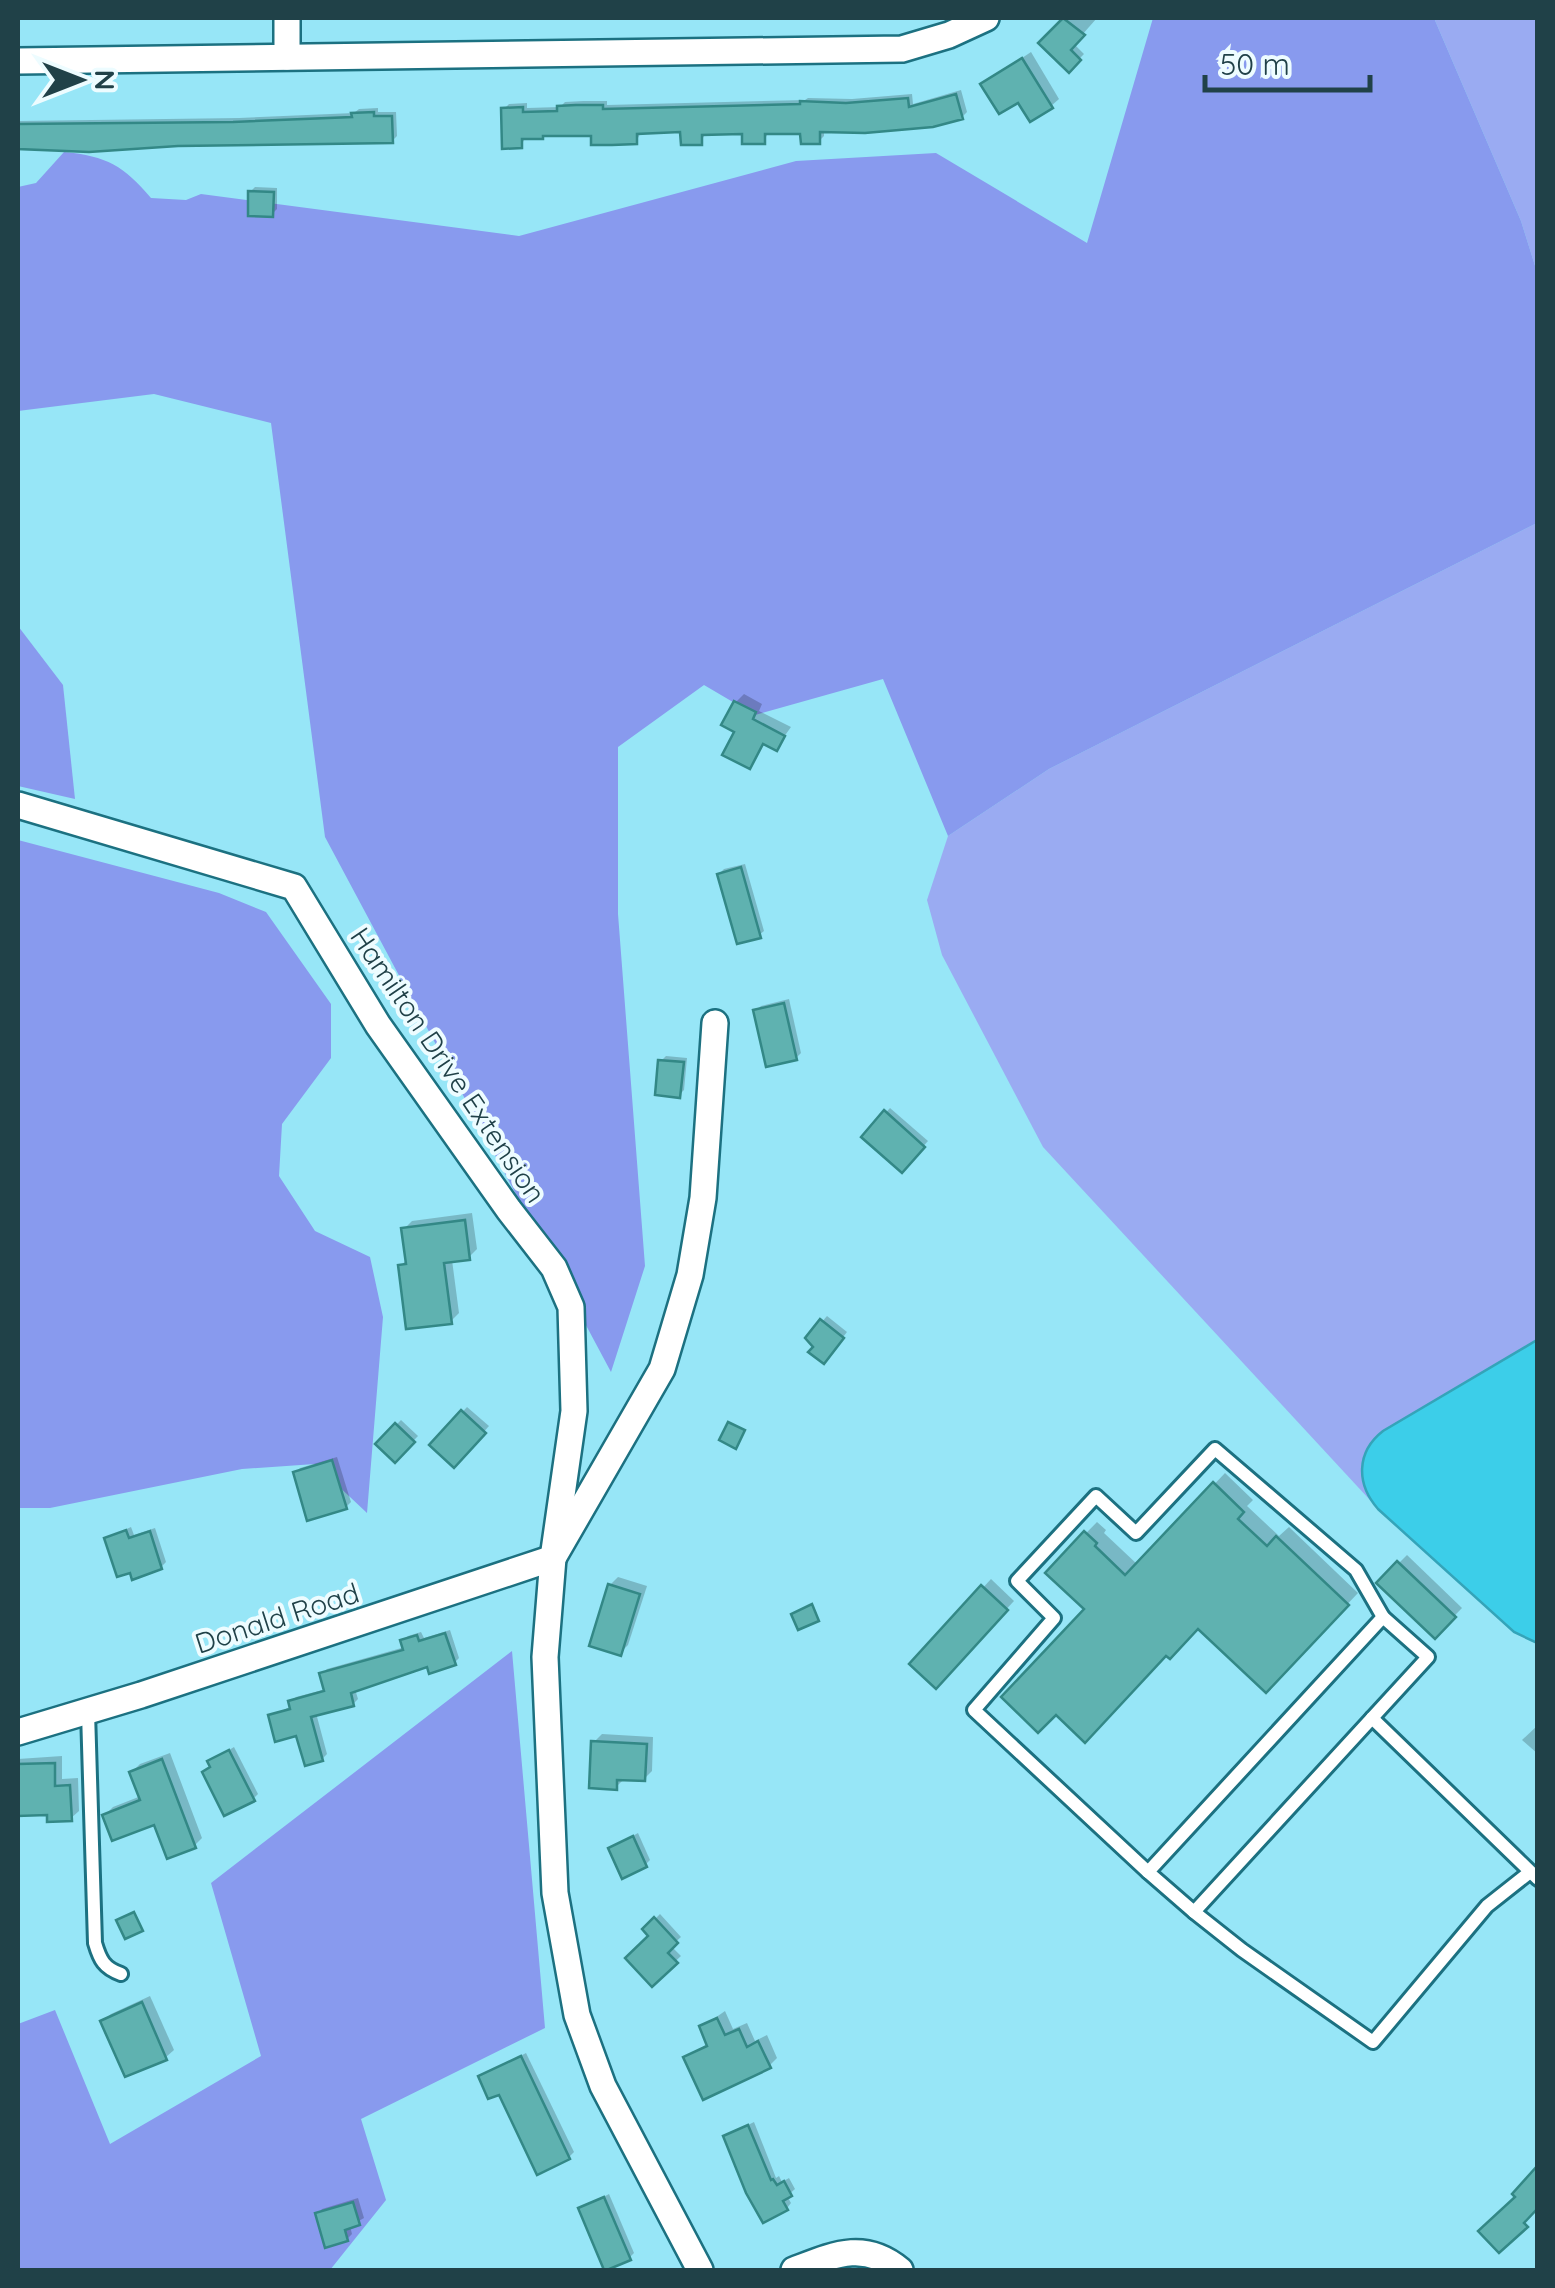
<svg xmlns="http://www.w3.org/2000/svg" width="1555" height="2288" viewBox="0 0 1555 2288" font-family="Quicksand,sans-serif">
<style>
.green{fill:#9aabf2}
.forest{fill:#889aee}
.water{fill:#3ccee9;stroke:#34a4b9;stroke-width:2.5}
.shadow{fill:#0003}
.building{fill:#5fb2b0;stroke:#338886;stroke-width:2.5}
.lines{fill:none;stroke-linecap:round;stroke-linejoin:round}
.service-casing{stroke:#1c7181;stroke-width:18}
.minor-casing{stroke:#1c7181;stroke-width:30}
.service{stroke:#fff;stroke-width:12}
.minor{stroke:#fff;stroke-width:25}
.labels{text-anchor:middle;stroke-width:8;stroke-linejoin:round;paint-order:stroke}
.street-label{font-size:28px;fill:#204148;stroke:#edfcff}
</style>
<rect width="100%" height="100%" fill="#97e6f7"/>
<g class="green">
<path d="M1434,18H1537V272L1521,221Z"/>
<path d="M1537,523V1642L1369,1499L1043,1147L942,955L927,900L948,836L1049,769Z"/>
</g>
<g class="forest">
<path d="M1153,18H1434L1521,221L1537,272V523L1049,769L948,836L883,679L755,715L704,685L618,747V914L645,1266L611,1372L325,837L271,423L154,394L18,411V187L36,183L64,152C107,156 124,166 151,198L186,200L201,194L519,236L796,161L936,153L1087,243Z"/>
<path d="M18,626L63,685L75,799L18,786Z"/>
<path d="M18,840L219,893L266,912L331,1004V1058L282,1124L279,1176L315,1231L370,1257L383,1317L367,1513L315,1464L242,1469L50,1508H18Z"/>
<path d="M512,1651L545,2028L361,2119L386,2200L330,2270H18V2024L55,2010L110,2144L261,2056L211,1883Z"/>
</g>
<path class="water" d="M1537,1340L1538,1642H1535L1514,1632L1378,1509C1356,1484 1356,1452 1383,1431Z"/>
<g class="shadow">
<path d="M1066,18H1097L1074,44L1084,54L1069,69L1042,43Z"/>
<path d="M1031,52L1059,99L1051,106L1018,99L983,84Z"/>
<path d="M961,90L967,112L962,117L824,129V136L819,141L803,131H769L764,141L744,132H706L701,142L683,130L641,132L636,142L594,133L526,136L521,146L504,109L509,104L527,103V108L560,107L565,102L583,101H607V105L805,100L808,98L852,99L912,94L913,104Z"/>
<path d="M378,108V112H396L397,136L392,141L18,146V121L239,118L354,113L359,109Z"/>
<path d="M255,187L277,188V209L272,214L250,192Z"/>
<path d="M744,694L762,704L759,711L791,727L776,748L765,743L749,766L738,731L736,702Z"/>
<path d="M745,864L764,931L759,935L719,874L724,869Z"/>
<path d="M789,999L801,1053L796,1058L756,1010L761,1006Z"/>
<path d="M666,1056L687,1058L684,1090L679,1095L661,1061Z"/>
<path d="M890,1108L928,1141L902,1170L865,1136Z"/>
<path d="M472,1213L477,1249L469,1257L452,1260L459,1313L451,1321L401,1266L407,1259L404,1229L412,1221Z"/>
<path d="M827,1316L847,1332L828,1356L808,1338Z"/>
<path d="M467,1407L489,1426L454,1465L433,1445Z"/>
<path d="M401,1420L418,1436L395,1460L378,1444Z"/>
<path d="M337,1457L351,1502L346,1507L296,1473L300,1468Z"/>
<path d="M1225,1473L1253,1500L1247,1506L1279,1536L1289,1527L1358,1593L1266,1690L1199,1626L1087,1609L1048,1572L1097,1522L1106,1530L1104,1533L1138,1565Z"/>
<path d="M131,1527L134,1535L155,1528L166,1562L161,1567L107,1538Z"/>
<path d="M1407,1555L1462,1608L1435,1636L1379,1583Z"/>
<path d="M618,1577L647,1586L628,1645L620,1653L610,1585Z"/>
<path d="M991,1579L1014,1601L936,1685L913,1664Z"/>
<path d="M450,1630L459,1658L454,1663L429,1664L355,1689L358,1699L353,1704L316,1713L327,1754L322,1759L298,1733L271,1716L292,1706L291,1702L296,1697L326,1689L322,1674L327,1669L405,1647L403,1641L408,1636L421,1632L424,1638Z"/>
<path d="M1538,1725V1754L1522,1740Z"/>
<path d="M602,1734L653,1737L652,1771L644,1779L625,1778L616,1787L594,1742Z"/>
<path d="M234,1747L258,1794L253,1799L210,1762Z"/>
<path d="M170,1753L202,1838L194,1846L155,1822L105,1815L113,1807L141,1796L132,1772L140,1764Z"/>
<path d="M62,1756V1779L78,1778L79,1811L70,1819L49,1812L18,1813V1759Z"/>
<path d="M638,1833L650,1860L645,1865L611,1848Z"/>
<path d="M660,1914L681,1937L671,1946L681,1956L652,1983L651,1935L645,1929Z"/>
<path d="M150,1996L174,2050L166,2057L103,2021L111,2014Z"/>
<path d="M725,2011L733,2029L747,2023L755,2041L767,2035L777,2058L769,2066L686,2058L709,2043L702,2027Z"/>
<path d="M526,2053L574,2152L569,2157L481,2077Z"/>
<path d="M754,2122L776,2178L779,2176L782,2182L789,2178L795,2189L787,2196L791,2203L787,2208L726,2136Z"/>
<path d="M609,2194L634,2253L629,2258L581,2209Z"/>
<path d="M358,2198L364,2218L350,2226L352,2234L347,2239L318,2214L322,2209Z"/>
</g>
<g class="building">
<path d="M1063,18L1085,35L1071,50L1081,60L1069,73L1038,43Z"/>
<path d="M1022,58L1053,108L1030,122L1018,103L999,114L980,84Z"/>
<path d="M956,94L963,119L933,127L865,133L820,132V144H801L800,134H765V144H742V134L702,135V145H681L680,132L637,134V144L612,145H591V136H543V139H522V148L502,149L501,108L523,107V112L557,111V106L576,105H603V109L800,104V101L846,103L908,98L909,107Z"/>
<path d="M374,112V116H392L393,143L178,146L89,152L18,149V124L233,122L352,117L351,113Z"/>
<path d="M248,191L274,192L273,217L248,216Z"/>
<path d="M734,701L756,712L753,719L785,736L777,751L763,744L750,769L722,755L734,732L721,725Z"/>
<path d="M741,867L761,938L737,944L717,874Z"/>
<path d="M784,1003L797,1060L766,1067L753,1010Z"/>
<path d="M658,1060L684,1062L680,1098L655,1095Z"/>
<path d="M884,1110L925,1147L902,1173L861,1137Z"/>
<path d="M465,1220L470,1260L444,1263L452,1324L406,1329L398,1265L406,1264L401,1228Z"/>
<path d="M820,1319L844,1338L824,1364L808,1352L813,1347L805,1338Z"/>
<path d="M461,1410L486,1433L454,1468L429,1445Z"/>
<path d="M728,1422L745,1430L736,1449L719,1440Z"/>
<path d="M395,1423L415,1442L395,1463L375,1444Z"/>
<path d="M332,1460L347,1509L307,1521L293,1472Z"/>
<path d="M1213,1482L1244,1512L1238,1519L1267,1546L1276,1536L1349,1605L1266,1693L1198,1629L1170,1659L1166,1656L1085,1743L1056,1715L1038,1733L1001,1697L1084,1609L1045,1573L1084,1531L1097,1543L1095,1546L1125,1575Z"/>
<path d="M126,1530L129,1538L150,1531L162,1569L132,1580L130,1573L117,1577L104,1538Z"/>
<path d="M1397,1561L1456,1617L1435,1639L1376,1583Z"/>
<path d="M608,1584L640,1594L621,1656L589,1646Z"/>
<path d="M981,1585L1008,1610L936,1689L909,1664Z"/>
<path d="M812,1604L819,1621L798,1630L791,1614Z"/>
<path d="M445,1633L456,1665L429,1674L427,1667L351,1693L354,1706L311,1717L323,1761L305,1766L296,1736L275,1742L268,1715L290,1709L288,1701L324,1691L319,1673L403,1650L400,1640L417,1635L419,1641Z"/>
<path d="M591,1741L647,1744L645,1781L617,1780V1790L589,1788Z"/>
<path d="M229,1750L255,1801L224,1816L202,1772L210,1767L207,1761Z"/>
<path d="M162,1759L196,1848L167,1859L154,1825L112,1841L102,1815L140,1800L129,1772Z"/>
<path d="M55,1763V1786L70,1785L72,1821L47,1822V1815L18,1816V1764Z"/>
<path d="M633,1836L647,1867L622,1879L608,1848Z"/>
<path d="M134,1912L143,1931L125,1939L116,1920Z"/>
<path d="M654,1917L678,1943L668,1953L678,1963L652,1987L625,1958L648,1936L642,1929Z"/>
<path d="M142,2002L167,2060L125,2077L100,2021Z"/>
<path d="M717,2018L725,2035L739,2029L747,2047L758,2041L771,2068L703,2100L683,2057L707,2046L699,2026Z"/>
<path d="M521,2056L570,2159L537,2175L499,2095L488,2099L478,2076Z"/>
<path d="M748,2125L771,2180L773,2179L777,2185L784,2181L792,2196L783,2201L788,2210L763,2223L746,2193L723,2136Z"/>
<path d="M1538,2165V2208L1524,2223L1528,2227L1499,2253L1478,2231L1515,2197L1512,2194Z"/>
<path d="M604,2197L631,2260L607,2270H604L578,2208Z"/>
<path d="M353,2202L360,2225L345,2230L348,2241L325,2248L315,2213Z"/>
</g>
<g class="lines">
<g class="service-casing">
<g id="service">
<path d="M1383,1617L1428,1657L1194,1912L1148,1872Z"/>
<path d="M88,1712L95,1943C100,1960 104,1968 121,1974"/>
<path d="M1372,1718L1538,1879"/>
<path d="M1148,1872L974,1710L1054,1618L1017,1581L1096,1496L1136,1533L1215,1449L1356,1570L1383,1617"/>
<path d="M1194,1912L1242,1950L1373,2042L1487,1906L1530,1872"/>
</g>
</g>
<g class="minor-casing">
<g id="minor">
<path d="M287,18V57"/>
<path d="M18,61L902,49L949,35L986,18"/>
<path d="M18,805L294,887L378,1025L509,1210L554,1268L571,1307L574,1411L553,1558L545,1657L555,1893L577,2015L603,2086L700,2270"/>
<path d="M18,1732L141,1695L553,1558L662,1369L690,1275L703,1198L715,1023"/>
<path d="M794,2270C833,2255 864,2240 900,2270"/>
</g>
</g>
<use href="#service" class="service"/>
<use href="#minor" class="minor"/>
</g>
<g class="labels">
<g class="street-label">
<text transform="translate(448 1065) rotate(56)" y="10">Hamilton Drive Extension</text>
<text transform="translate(277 1618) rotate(-18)" y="10">Donald Road</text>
</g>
</g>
<rect width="1555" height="2288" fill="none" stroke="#204148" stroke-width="40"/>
<g transform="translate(80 80) rotate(90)" stroke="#edfcff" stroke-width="8" paint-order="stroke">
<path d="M0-8L18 38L0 25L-18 38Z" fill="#204148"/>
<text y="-15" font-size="28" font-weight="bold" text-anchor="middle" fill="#204148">N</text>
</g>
<path d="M1205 75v15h165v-15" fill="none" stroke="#204148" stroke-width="5"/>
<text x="1220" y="75" font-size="30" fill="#204148" stroke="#edfcff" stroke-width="8" paint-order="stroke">50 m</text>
</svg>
